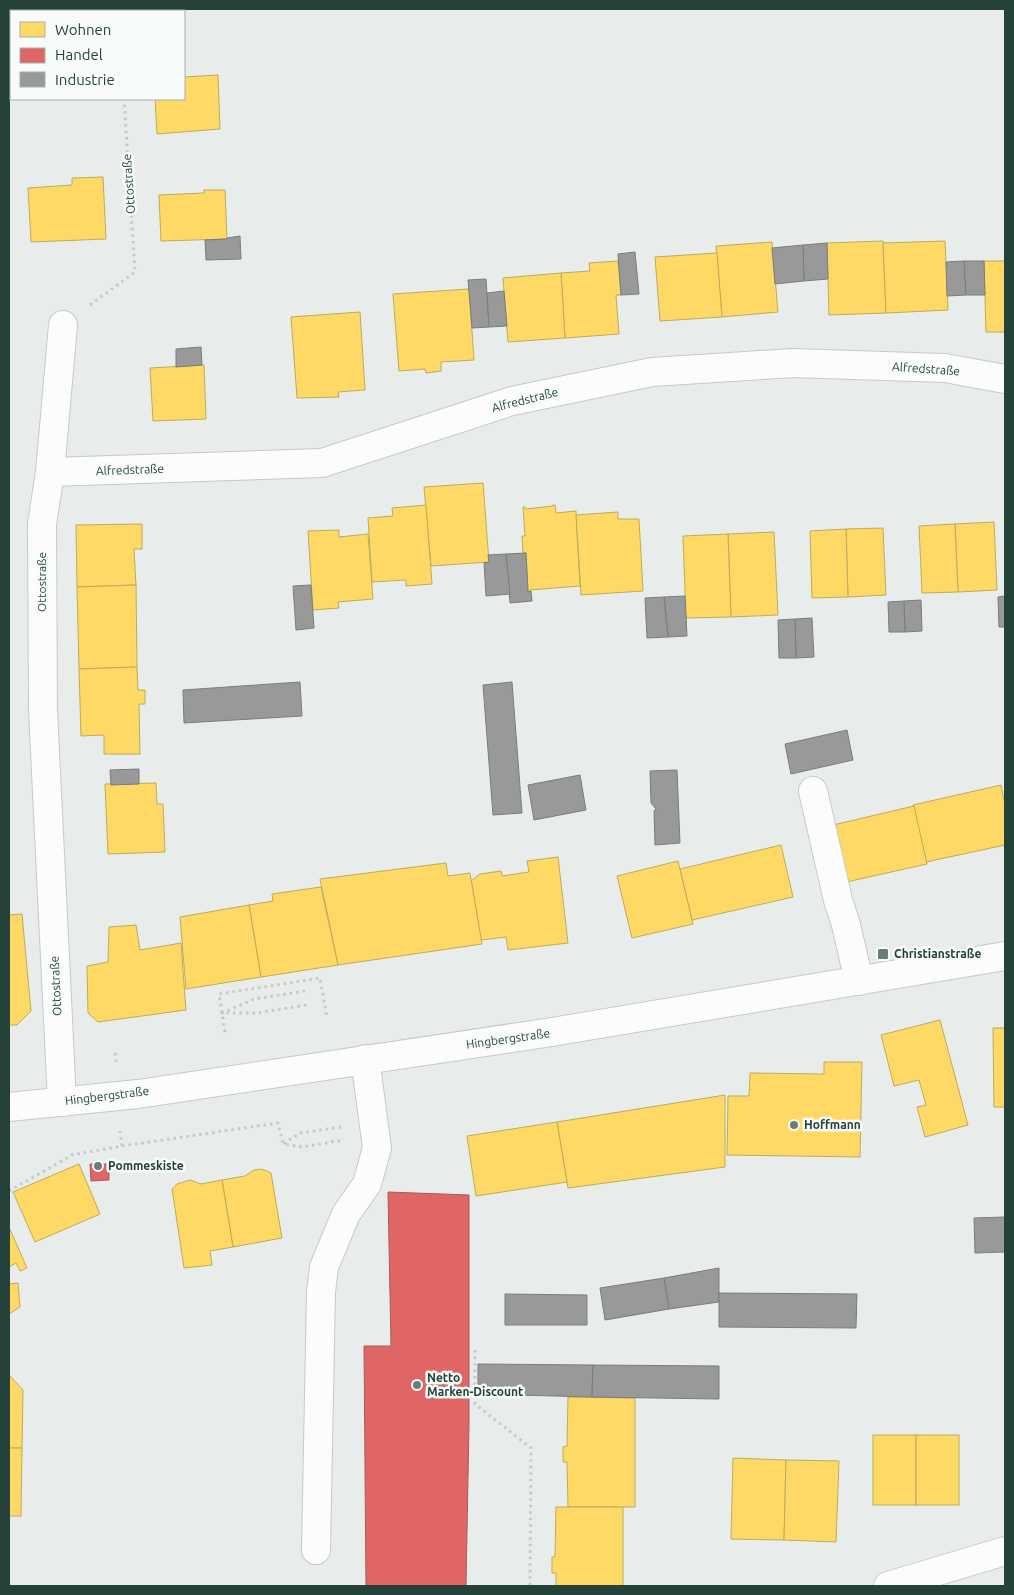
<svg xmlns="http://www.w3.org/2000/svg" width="1014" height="1595" viewBox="0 0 1014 1595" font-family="Ubuntu,sans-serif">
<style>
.homes{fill:#ffd966;stroke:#bdac59}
.shops{fill:#e06666;stroke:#a85b59}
.industry{fill:#999;stroke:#767f7c}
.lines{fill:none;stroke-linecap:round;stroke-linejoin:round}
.minor-casing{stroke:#c5cac8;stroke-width:30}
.path{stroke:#c3ccca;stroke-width:3;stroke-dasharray:2.5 4;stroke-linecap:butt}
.minor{stroke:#fcfcfc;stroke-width:28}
.poi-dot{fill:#697e78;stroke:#f7fbf9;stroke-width:2}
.labels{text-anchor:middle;stroke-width:5;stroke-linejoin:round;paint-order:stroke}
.street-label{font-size:12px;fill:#24423a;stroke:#f7fbf9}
.poi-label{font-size:12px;font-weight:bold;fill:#24423a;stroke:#f7fbf9;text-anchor:start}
</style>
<rect width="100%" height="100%" fill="#e8edeb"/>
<g class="homes">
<path d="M9,9H17V11H11V54H9Z"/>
<rect x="17" y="9" width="73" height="2"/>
<path d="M218,75L220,129L157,134L155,99H184V77Z"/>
<path d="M103,177L106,239L31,242L28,188L72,185V178Z"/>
<path d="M204,190H225L227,239L161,241L159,195L204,193Z"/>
<path d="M883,241L886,313L829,315L827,243Z"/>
<path d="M945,241L948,310L886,313L883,243Z"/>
<path d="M772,242L778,312L722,317L716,246Z"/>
<path d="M717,253L722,317L660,321L655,257Z"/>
<path d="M618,261L621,295H616L619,334L565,338L561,273L590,271L589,263Z"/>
<path d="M984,261H1005V332H986Z"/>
<path d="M561,273L565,338L508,342L503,278Z"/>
<path d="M469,289L474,360L441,362V371L426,373L425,369L399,371L393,294Z"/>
<path d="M360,312L365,390L338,392L339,397L297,398L291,317Z"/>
<path d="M204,365L206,419L153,421L150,368Z"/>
<path d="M483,483L489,562L431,566L424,487Z"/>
<path d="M426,505L432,584L406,586V580L372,582L368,518L393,516L392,508Z"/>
<path d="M553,505H555L556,513L576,511L580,586L530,590L531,591L528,592L526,553H523L522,536H525L523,507H525L526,509L553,506Z"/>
<path d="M618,512V519H639L643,591L581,595L576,515Z"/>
<path d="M994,522L997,590L958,592L955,524Z"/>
<path d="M142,524V549H134L136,585L77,587L76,525Z"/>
<path d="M955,524L958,592L922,593L919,526Z"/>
<path d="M883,528L886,595L848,597L846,529Z"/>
<path d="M846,529L848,597L812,598L810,531Z"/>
<path d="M339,530V537L368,534L373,599L338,602L339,608L313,610L308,531Z"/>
<path d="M774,532L778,615L731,617L728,534Z"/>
<path d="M728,534L731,617L686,618L683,536Z"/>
<path d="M136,585L137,667L79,669L77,587Z"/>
<path d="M137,667L138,690H145V704H139L140,754H104V735L81,736L79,669Z"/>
<path d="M156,783L157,804H163L165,852L108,854L105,784Z"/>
<path d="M1001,785L1005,805V845L926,862L913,805Z"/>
<path d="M914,806L927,864L842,883L829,826Z"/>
<path d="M781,845L793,897L692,920L680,869Z"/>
<path d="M558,857L568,943L508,950L506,937L481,940L471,881L480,874L501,871L502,876L529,872L527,861Z"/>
<path d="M678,861L693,924L632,938L617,876Z"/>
<path d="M446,863L448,876L470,873L482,944L338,965L320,879Z"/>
<path d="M321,887L338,965L261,977L249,905L273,901L272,894Z"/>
<path d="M249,905L261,977L186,989L180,917Z"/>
<path d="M22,914L31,1011L17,1025H9V915Z"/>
<path d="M136,925L140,950L181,943L186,1010L98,1022L88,1013L87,966L108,962L109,927Z"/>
<path d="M940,1020L968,1125L925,1137L917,1107L926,1105L919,1080L894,1086L881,1035Z"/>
<path d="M993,1028H1005V1107H994Z"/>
<path d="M824,1062H862L860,1157L727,1155L728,1096H749L750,1073L824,1074Z"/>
<path d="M725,1095V1167L568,1188L557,1122Z"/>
<path d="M557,1122L567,1182L476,1196L467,1136Z"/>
<path d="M79,1164L100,1214L35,1242L13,1192Z"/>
<path d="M262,1169L271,1173L282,1238L233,1247L222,1180L245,1176L254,1170Z"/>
<path d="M190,1180L201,1184L222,1180L233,1247L210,1251L212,1265L184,1268L172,1189L177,1184Z"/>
<path d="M9,1227L27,1268L20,1271L16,1263L9,1267Z"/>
<path d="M18,1283L20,1307L9,1314V1284Z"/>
<path d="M9,1375L23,1390L22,1448H9Z"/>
<path d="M568,1397L635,1398V1507H568L567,1462H563V1447L567,1446Z"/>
<rect x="873" y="1435" width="43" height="70"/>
<rect x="916" y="1435" width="43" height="70"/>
<path d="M9,1448H22L21,1516H9Z"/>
<path d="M733,1458L786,1460L784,1540L731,1539Z"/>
<path d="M786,1460L839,1461L836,1542L784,1540Z"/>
<path d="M556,1507H623V1586H556V1573H552V1557H555Z"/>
</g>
<g class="shops">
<path d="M90,1164H109V1180L91,1181Z"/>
<path d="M388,1192L469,1195V1425L466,1586H366L364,1346H391Z"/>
</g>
<g class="industry">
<path d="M240,236L241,259L206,260L205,240L227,239V238Z"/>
<path d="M827,243L828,279L804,281L803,245Z"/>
<path d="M803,245L804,281L775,284L772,248Z"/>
<path d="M635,252L639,294L621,295L618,254Z"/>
<path d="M964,261L966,295L947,296L946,262Z"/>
<path d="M964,261H984L985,295H966Z"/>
<path d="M486,279L489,327L472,328L468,280Z"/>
<path d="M504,291L507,326L489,327L487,293Z"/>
<path d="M201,347L202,365L176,367V349Z"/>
<path d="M526,553L528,592L531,591L532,601L510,603L506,554Z"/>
<path d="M506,554L510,594L486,596L484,563L489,562L488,555Z"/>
<path d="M311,585L314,628L296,630L293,586Z"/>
<path d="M685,596L687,636L668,637L664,597Z"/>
<path d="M1005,596V627H999L998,597Z"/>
<path d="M664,597L668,637L647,638L645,598Z"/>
<path d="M921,600L922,631L905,632L904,601Z"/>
<path d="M904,601L905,632H889L888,602Z"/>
<path d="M812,618L814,657L796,658L795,619Z"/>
<path d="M795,619L796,658H779L778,620Z"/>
<path d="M300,682L302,716L184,723L183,690Z"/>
<path d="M512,682L522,813L493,815L483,685Z"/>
<path d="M847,730L853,760L791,774L785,744Z"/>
<path d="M139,769V784L111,785L110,770Z"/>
<path d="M677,770L680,843L655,845L654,811L656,809L651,803L650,771Z"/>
<path d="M580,775L586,810L534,820L528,785Z"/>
<path d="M1005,1217V1252L975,1253L974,1218Z"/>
<path d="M719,1268V1302L669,1309L664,1278Z"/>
<path d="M664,1278L669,1309L605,1320L600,1288Z"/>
<path d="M719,1293L857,1294L856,1328L719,1327Z"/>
<path d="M505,1294L587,1295V1325H505Z"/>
<path d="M478,1364L593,1365L592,1397L478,1394Z"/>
<path d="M593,1365L719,1366V1399L592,1397Z"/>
</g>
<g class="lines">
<g class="minor-casing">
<g id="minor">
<path d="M50,472L322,463L512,401L652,372L793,363L945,368L1005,379"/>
<path d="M813,791L838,900L846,925L859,981"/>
<path d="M62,1102L43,710L42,524L50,472L63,325"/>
<path d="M9,1107L138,1094L552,1032L1005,956"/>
<path d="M316,1550L321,1292L324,1267L346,1214L367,1184L377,1148L365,1059"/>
<path d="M888,1586L1005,1551"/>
</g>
</g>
<g class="path">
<path d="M119,9V11"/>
<path d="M90,305L135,272L124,99"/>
<path d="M305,991L254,999L222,1013H256L307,1005"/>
<path d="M225,1032L219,994L320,978L327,1018"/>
<path d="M115,1053L116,1062"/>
<path d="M341,1127L300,1133L283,1144L302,1147L343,1140"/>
<path d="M122,1146L278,1123L283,1144"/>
<path d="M9,1191L72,1155L122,1146L120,1131"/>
<path d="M475,1350V1404L531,1448L530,1586"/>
</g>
<use href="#minor" class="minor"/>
</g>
<g class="poi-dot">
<rect x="877" y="948" width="12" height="12" rx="2.5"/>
<circle cx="794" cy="1125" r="5"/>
<circle cx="98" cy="1166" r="5"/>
<circle cx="417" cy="1385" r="5"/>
</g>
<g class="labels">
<g class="street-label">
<text transform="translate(129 184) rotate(-94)" y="4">Ottostraße</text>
<text transform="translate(926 369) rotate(4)" y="4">Alfredstraße</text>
<text transform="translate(525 400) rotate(-14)" y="4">Alfredstraße</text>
<text transform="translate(130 470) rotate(-2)" y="4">Alfredstraße</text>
<text transform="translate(42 582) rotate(-90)" y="4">Ottostraße</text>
<text transform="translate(56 986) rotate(-93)" y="4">Ottostraße</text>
<text transform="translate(508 1039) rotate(-8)" y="4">Hingbergstraße</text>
<text transform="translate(107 1096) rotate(-7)" y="4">Hingbergstraße</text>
</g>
<g class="poi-label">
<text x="894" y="958">Christianstraße</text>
<text x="804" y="1129">Hoffmann</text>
<text x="108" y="1170">Pommeskiste</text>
<text x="427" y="1382">Netto<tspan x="427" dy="14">Marken-Discount</tspan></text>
</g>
</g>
<rect width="1014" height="1595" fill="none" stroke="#24423a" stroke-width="20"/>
<rect x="10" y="10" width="175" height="90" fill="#f7fbf9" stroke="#a3b1ad"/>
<rect x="20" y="22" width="25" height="15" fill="#ffd966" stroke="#a3b1ad"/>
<text x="55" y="35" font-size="15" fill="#24423a">Wohnen</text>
<rect x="20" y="48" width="25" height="15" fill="#e06666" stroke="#a3b1ad"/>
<text x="55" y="60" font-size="15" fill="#24423a">Handel</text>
<rect x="20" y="72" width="25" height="15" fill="#999999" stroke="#a3b1ad"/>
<text x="55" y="85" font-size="15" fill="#24423a">Industrie</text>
</svg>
